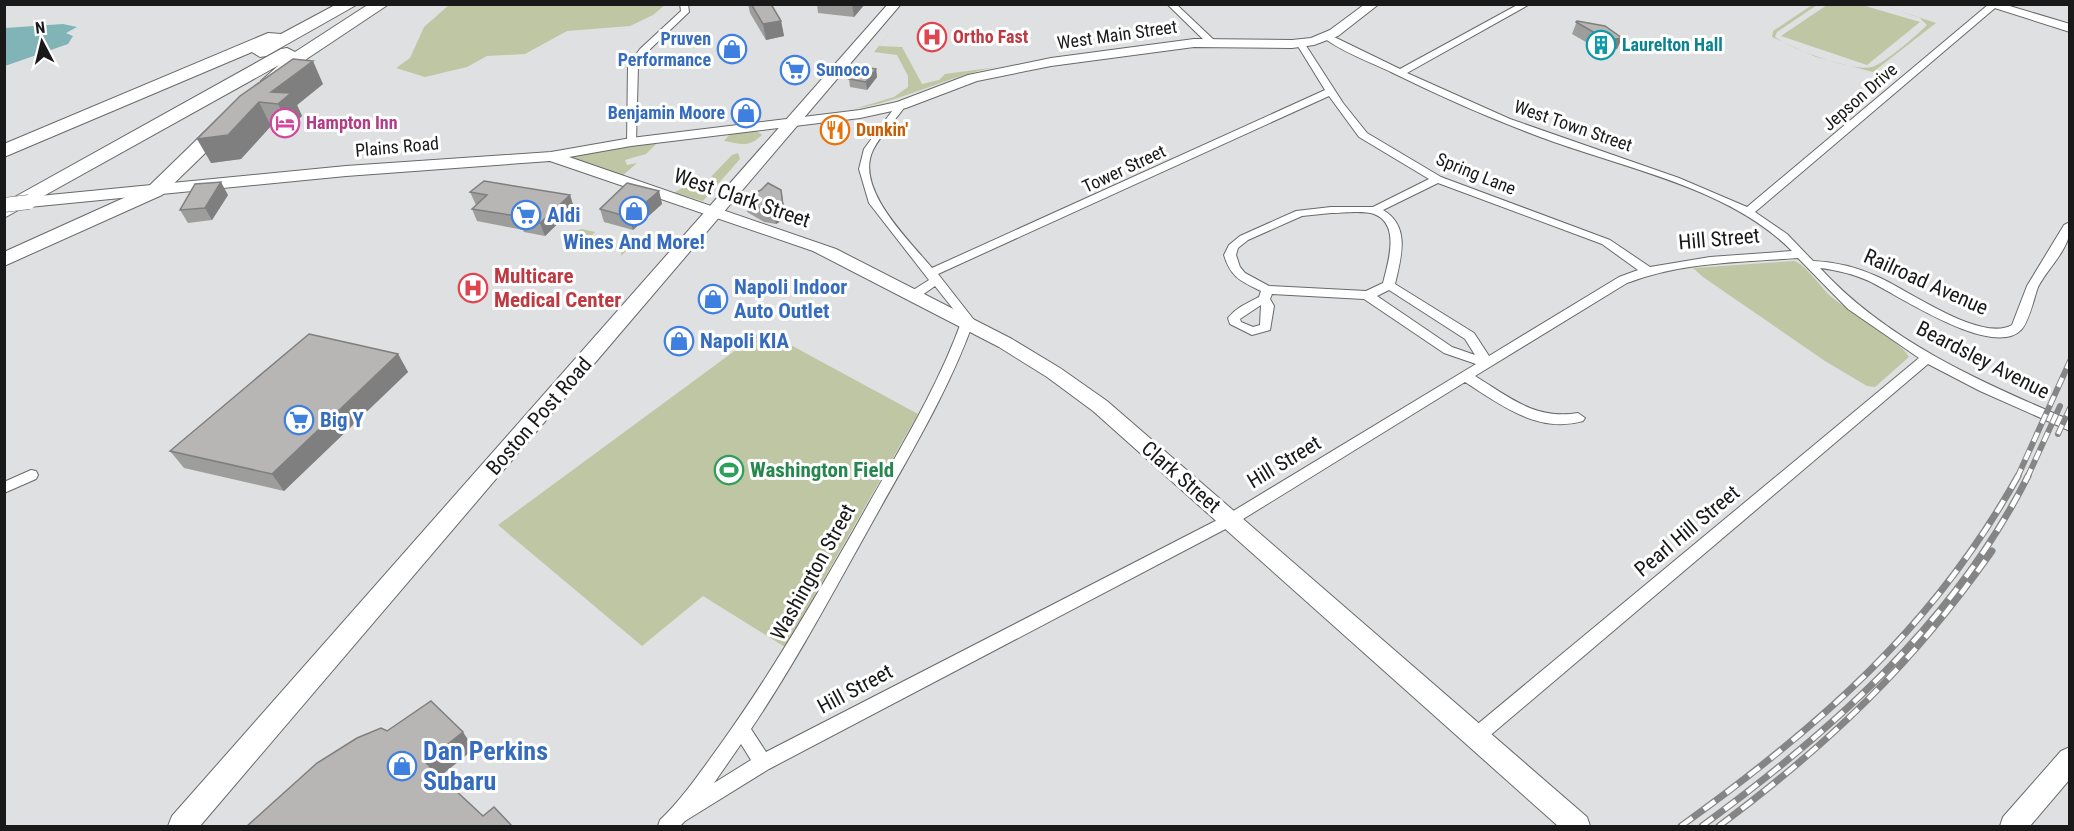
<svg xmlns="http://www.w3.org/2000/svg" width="2074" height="831" viewBox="0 0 2074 831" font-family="'Roboto Condensed',sans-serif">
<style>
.green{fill:#bfc6a4}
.water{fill:#80b4b7}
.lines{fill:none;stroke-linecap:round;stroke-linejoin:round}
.street-casing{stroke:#68696a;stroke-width:2}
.secondary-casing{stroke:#68696a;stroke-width:2}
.primary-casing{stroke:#68696a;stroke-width:2}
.highway-casing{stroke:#68696a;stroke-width:2}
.street{fill:#fff;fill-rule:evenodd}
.secondary{fill:#fff;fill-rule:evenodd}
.primary{fill:#fff;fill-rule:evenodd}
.highway{fill:#fff;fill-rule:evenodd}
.rail-far1-casing{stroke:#858586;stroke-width:6}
.rail-casing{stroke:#858586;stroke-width:7}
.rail-far1{stroke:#fff;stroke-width:4;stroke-dasharray:10;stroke-linecap:butt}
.rail{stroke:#fff;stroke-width:4.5;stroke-dasharray:14;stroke-linecap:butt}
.secondary-bridge-casing{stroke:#68696a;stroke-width:15;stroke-linecap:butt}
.secondary-bridge{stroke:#fff;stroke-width:14}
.wall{fill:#9d9d9c}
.shaded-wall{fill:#807f7f}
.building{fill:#b7b6b5;stroke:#807f7f;stroke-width:1.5}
.labels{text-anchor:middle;stroke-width:6;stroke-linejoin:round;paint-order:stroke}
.far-street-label{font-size:18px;fill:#19191a;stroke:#fff}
.far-health-label{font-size:18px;font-weight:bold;fill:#be3a42;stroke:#fff;text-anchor:start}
.far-shop-label{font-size:18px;font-weight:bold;fill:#366cbe;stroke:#fff;text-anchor:end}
.far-culture-label{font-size:18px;font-weight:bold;fill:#0d838f;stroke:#fff;text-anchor:start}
.far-hotel-label{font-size:18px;font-weight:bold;fill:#b23c85;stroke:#fff;text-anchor:start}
.far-food-label{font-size:18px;font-weight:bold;fill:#c56008;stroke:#fff;text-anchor:start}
.street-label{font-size:21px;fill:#19191a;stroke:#fff}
.shop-label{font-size:21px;font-weight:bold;fill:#366cbe;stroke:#fff;text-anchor:start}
.health-label{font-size:21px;font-weight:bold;fill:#be3a42;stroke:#fff;text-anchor:start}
.leisure-label{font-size:21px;font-weight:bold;fill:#27864d;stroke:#fff;text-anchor:start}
.near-shop-label{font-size:26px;font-weight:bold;fill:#366cbe;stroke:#fff;text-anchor:start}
</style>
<rect width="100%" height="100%" fill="#dfe0e1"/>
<g class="green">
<path d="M449,5V4L665,5L653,15L630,26L567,31L525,54L487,56L467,67L425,77L396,68L410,58L424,27Z"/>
<path d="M912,5L879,46L902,47L922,84L939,80L945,74L997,67C947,76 904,101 854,109L894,97L908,87V76L897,55L874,52Z"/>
<path d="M1812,5H1817L1777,32L1775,37C1791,49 1853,72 1872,67C1885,63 1917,35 1927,25L1920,18L1882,5L1936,23L1873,72L1816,57L1772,37L1773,31Z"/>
<path d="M1827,5H1862L1920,22L1867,65L1781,36Z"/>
<path d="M758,130L762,131H757L762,135C749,148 741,144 724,141L730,134Z"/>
<path d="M657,143L646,154L625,160L627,165L637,163L622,176L568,158V155Z"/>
<path d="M738,153L740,159L703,201L674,193L682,188L704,184L732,155Z"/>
<path d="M582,229L595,232L590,237L622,247L628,242L633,244L621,256L622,250L583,243L576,248L564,246L566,242L574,243L583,234L576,231Z"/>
<path d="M1794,261C1805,263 1823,291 1834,299C1849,311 1904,344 1909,357L1875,387L1867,386L1825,361L1703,277L1693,268Z"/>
<path d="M763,330L918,414L785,647L703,596L642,646L498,525Z"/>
</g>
<path class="water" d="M63,24L77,27L66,33L73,36L68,44L5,66V28Z"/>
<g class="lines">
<g class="street-casing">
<g id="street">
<path d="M680,4H688L689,12L646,53L638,66L636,142L631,145L627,144L628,66L640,49L681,11Z"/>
<path d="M1167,4H1176L1214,40V44H1208Z"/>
<path d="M1519,4H1530L1407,73L1510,119L1679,178L1747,207L1989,4H1995V8L1755,212L1787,234L1813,261C1835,262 1856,267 1876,276C1907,289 1980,343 2012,325L2027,286L2064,225L2070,222C2070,226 2070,232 2069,236C2064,254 2047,270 2038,287C2034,298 2029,322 2021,330C1992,359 1898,295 1869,281C1853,274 1837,270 1820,268C1887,341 1980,382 2070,420V431L1980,391L1928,364L1480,744L1474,746L1468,744L1465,738L1468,732L1919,358L1848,309L1798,258C1740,262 1682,262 1627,283L1475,376C1509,397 1535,420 1578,413L1585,418L1583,421C1538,434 1501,405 1465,382L1235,524L769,769L685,821L680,826H658L660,820C684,797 701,771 720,745C769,677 812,603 854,530C892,461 935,395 962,320L935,286L918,298H910L908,295L910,292L929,280L869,203L859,169L864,149L898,103L906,105C896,120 881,134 873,150C854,189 910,241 932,268L1325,90L1296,43L1300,40L1303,41L1343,103L1367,133L1441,177L1610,240L1650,267L1710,257L1792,251C1732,190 1633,170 1554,142C1498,122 1444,98 1391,72C1372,63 1338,50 1323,37L1330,35L1400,69ZM1329,96L1359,137L1429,179L1373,207H1331L1296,211L1240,236L1229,245L1224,255C1231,278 1241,281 1261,291L1259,297C1247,303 1236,308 1228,318L1230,324L1252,335L1270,330L1274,306L1270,299L1272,294L1364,299L1444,353L1476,364L1225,516L766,752L751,729C798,659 837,585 878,512C913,449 950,388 974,320L938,274ZM1438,183L1602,244L1638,270L1619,277L1489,356L1474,333L1395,284C1401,258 1411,226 1383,210ZM1331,213C1343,213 1363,210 1374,214C1401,224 1388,263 1383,283L1366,291L1269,286L1245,273L1240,267L1236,255L1238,248L1248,240L1302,216ZM1389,290L1465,339L1475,355L1452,347L1377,296ZM1261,305L1260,325L1253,327L1241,322L1240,319ZM741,744L751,760L714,783Z"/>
<path d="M31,470L36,471L38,475L36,479L4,493V482Z"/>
</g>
</g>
<g class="secondary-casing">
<g id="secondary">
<path d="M1365,4H1379L1338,36L1314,45L1292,48L1194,47L1051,66L977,81L906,108L860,118L631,146L569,157L836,249L1012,339L1060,368L1107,401L1587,817L1590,826H1558L1093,411L1047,377L999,347L813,251L550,161L346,176L29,207L21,202L29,197L346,166L551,152L631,138L860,110L897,102L968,75L1051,58L1194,39L1292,40L1311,38L1330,30Z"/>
<path d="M1982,4H2003L2070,24V32Z"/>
<path d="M2070,747V779L2030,826H2000L2003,817L2061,751Z"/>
</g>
</g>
<g class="primary-casing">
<path id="primary" d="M888,4H901L200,826H168L172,816Z"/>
</g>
<g class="highway-casing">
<g id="highway">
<path d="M337,4H358L266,56L260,57L252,52L4,157V144L268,33L281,34Z"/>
<path d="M369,4H389L308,58L276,85L270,86L261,81L279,65L4,218V203L281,49L287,48L295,52Z"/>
<path d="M225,117L232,119L234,123L232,127L162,195L4,266V252L148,187L218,119Z"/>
</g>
</g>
<use href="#street" class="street"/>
<use href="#secondary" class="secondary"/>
<use href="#primary" class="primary"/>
<use href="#highway" class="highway"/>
<g class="rail-far1-casing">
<g id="rail-far1">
<path d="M2058,434L2070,408"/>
<path d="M2017,478L2070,361"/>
<path d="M2027,478L2060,406"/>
</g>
</g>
<g class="rail-casing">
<g id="rail">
<path d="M1681,826C1819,727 1934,627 2018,476"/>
<path d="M1702,826C1832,731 1954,623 2028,476"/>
<path d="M1719,826C1829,744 1913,664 1992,551"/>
</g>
</g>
<use href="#rail-far1" class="rail-far1"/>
<use href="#rail" class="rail"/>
<g class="secondary-bridge-casing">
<path id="secondary-bridge" d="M4,205L29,202"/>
</g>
<use href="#secondary-bridge" class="secondary-bridge"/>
</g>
<g class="wall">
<path d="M748,4H771L781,21L784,36L766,40L750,13Z"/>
<path d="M817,4H865L854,17L818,13Z"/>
<path d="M1577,21L1622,38L1617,49L1603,52L1572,34Z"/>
<path d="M876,69L877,77L867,90L850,87L849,79Z"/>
<path d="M323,84L297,105L302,116L290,127L271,126L241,159L211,163L240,96Z"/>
<path d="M761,190L786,218L776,224L764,222L747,212L745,199Z"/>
<path d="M659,191L662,204L633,230L604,222L600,209Z"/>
<path d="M470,192L570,195L574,208L545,236L524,232L523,230L477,221L472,209L476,205Z"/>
<path d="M228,195L212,220L188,223L180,210Z"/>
<path d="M398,354L408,372L284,491L184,468L170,451Z"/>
</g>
<g class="shaded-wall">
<path d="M852,4H865L854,17Z"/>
<path d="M781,21L784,36L766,40L763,24Z"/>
<path d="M1622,38L1617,49L1603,52L1607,40Z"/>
<path d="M313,61L323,84L297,105L302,116L290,127L278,104L271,92Z"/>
<path d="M876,69L877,77L867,90L866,82Z"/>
<path d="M259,102L271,126L241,159L211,163L197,139Z"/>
<path d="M221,182L228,195L212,220L205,208Z"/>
<path d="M781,190L786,218L776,224L774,211Z"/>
<path d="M659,191L662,204L633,230L629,217Z"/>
<path d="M570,195L574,208L545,236L540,223Z"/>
<path d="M398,354L408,372L284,491L272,474Z"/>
<path d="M463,732L474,749L438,778L425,762Z"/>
</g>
<g class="building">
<path d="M751,4H771L781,21L763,24Z"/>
<path d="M1577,21L1605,26L1622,38L1607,40L1576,22Z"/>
<path d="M293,59L313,61L271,92L291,93L278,104L259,102L228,135L197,139L240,96Z"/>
<path d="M859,66L876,69L866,82L849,79Z"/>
<path d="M484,181L570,195L540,223L519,219L522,217L472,209L487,195L470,192Z"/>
<path d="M221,182L205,208L180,210L195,184Z"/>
<path d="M627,183L659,191L629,217L600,209Z"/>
<path d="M768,183L781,190L783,206L774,211L761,209L745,199L761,190Z"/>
<path d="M309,334L398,354L272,474L170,451Z"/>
<path d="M431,701L463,732L425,762L483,816L494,807L512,826H247L317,763L357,738L381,728L387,731Z"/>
</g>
<defs>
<g id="hospital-ring" transform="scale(1.5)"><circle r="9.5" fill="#fff" stroke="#e0444e" stroke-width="1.5"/><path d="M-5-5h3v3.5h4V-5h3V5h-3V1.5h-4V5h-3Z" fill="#e0444e"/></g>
<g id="building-ring" transform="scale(1.5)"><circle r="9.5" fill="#fff" stroke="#0f9aa8" stroke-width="1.5"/><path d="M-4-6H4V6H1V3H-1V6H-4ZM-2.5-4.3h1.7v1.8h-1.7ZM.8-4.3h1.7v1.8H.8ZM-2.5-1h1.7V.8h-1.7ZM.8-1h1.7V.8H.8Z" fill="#0f9aa8"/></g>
<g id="shop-ring" transform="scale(1.5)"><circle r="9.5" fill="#fff" stroke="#3f7fe0" stroke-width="1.5"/><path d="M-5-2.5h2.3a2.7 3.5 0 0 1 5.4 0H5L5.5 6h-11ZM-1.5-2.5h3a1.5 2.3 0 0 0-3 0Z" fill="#3f7fe0"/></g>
<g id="supermarket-ring" transform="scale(1.5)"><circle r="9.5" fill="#fff" stroke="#3f7fe0" stroke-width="1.5"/><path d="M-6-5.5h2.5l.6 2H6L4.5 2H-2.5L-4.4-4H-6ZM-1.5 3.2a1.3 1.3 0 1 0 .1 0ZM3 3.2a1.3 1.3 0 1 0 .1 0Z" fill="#3f7fe0"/></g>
<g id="hotel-ring" transform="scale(1.5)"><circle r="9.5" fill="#fff" stroke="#d1479c" stroke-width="1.5"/><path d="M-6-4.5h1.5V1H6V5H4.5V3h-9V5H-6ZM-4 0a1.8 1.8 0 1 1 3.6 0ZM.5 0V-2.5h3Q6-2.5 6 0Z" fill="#d1479c"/></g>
<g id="restaurant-ring" transform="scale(1.5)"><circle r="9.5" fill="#fff" stroke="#e8710a" stroke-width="1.5"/><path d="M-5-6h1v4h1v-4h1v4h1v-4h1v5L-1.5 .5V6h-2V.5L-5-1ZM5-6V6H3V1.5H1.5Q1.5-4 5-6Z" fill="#e8710a"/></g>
<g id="stadium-ring" transform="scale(1.5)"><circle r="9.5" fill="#fff" stroke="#2e9e5b" stroke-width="1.5"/><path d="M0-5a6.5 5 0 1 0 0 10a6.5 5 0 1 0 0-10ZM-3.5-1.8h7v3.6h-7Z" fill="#2e9e5b"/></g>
</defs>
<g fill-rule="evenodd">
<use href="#hospital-ring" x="932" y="37"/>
<use href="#building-ring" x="1601" y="45"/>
<use href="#shop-ring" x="732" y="49"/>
<use href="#supermarket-ring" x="795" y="70"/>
<use href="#shop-ring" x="746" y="113"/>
<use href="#hotel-ring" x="285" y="123"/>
<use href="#restaurant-ring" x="835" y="130"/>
<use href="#shop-ring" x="634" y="211"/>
<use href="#supermarket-ring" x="526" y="215"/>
<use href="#hospital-ring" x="473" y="288"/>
<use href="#shop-ring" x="713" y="299"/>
<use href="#shop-ring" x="679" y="341"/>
<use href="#supermarket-ring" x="299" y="420"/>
<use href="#stadium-ring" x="729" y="470"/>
<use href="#shop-ring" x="402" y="766"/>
</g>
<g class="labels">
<g class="far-street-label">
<text transform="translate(1117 35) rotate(-8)" y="6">West Main Street</text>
<text transform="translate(1860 97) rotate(-41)" y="6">Jepson Drive</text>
<text transform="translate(1573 126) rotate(19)" y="6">West Town Street</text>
<text transform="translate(397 147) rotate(-5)" y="6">Plains Road</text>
<text transform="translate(1124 169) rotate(-25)" y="6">Tower Street</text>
<text transform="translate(1476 174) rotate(22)" y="6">Spring Lane</text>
</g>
<g class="far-health-label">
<text x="953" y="43">Ortho Fast</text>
</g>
<g class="far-shop-label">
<text x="711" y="45">Pruven<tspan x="711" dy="21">Performance</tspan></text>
<text x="816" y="76" text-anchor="start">Sunoco</text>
<text x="725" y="119">Benjamin Moore</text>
</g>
<g class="far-culture-label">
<text x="1622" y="51">Laurelton Hall</text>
</g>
<g class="far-hotel-label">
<text x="306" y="129">Hampton Inn</text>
</g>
<g class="far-food-label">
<text x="856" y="136">Dunkin'</text>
</g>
<g class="street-label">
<text transform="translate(742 198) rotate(19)" y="7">West Clark Street</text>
<text transform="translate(1719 239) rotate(-5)" y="7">Hill Street</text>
<text transform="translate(1926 282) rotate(24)" y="7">Railroad Avenue</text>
<text transform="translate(1983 360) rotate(27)" y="7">Beardsley Avenue</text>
<text transform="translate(539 416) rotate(-49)" y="7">Boston Post Road</text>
<text transform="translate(1284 462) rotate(-31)" y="7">Hill Street</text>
<text transform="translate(1181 477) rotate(41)" y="7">Clark Street</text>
<text transform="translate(1687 531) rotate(-40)" y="7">Pearl Hill Street</text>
<text transform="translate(813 572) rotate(-61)" y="7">Washington Street</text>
<text transform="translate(855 689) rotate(-28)" y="7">Hill Street</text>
</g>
<g class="shop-label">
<text x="547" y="222">Aldi</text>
<text x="634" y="249" text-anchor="middle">Wines And More!</text>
<text x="734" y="294">Napoli Indoor<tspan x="734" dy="24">Auto Outlet</tspan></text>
<text x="700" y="348">Napoli KIA</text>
<text x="320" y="427">Big Y</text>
</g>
<g class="health-label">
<text x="494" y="283">Multicare<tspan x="494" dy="24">Medical Center</tspan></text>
</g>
<g class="leisure-label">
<text x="750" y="477">Washington Field</text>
</g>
<g class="near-shop-label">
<text x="423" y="760">Dan Perkins<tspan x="423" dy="30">Subaru</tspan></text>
</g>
</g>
<rect width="2074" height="831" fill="none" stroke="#19191a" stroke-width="12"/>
<g transform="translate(42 42) rotate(353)" stroke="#ffffff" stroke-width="4.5" paint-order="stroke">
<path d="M0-4.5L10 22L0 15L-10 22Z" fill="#19191a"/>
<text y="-9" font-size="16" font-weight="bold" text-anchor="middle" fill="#19191a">N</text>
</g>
</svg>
